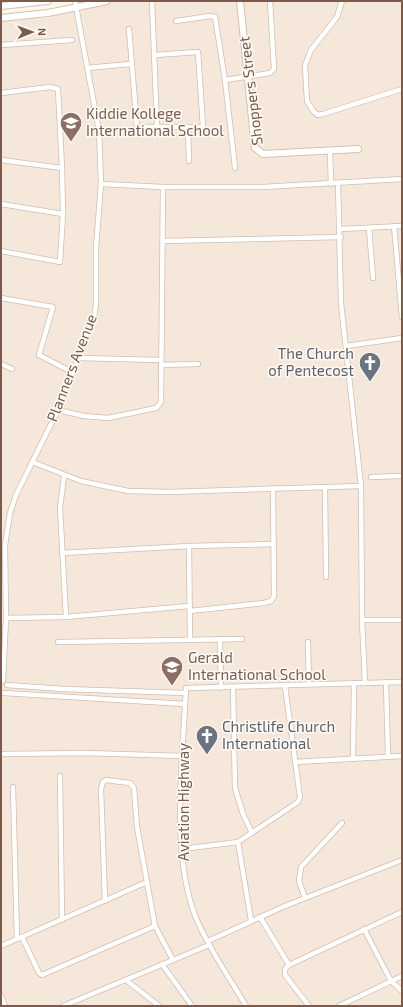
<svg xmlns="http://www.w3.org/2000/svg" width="403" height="1007" viewBox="0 0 403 1007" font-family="'Exo 2',sans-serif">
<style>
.residential{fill:#f5e8da}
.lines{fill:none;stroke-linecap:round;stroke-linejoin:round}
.street-casing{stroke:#d1beb0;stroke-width:6}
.secondary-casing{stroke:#d6c0b0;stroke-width:8}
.street{stroke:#fff;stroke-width:4.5}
.secondary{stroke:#fff;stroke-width:6}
.labels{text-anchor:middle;stroke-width:3;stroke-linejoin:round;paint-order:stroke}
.street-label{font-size:15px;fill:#7a5c4d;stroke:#fffaf3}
.education-label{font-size:15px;fill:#785e54;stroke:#fffaf3;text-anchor:start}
.worship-label{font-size:15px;fill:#5b616d;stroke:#fffaf3;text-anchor:end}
</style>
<rect width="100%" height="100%" fill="#fdf6ec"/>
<path class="residential" d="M118,1H402V1006H1V19L45,18Z"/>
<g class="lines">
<g class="street-casing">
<g id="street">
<path d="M152,1L157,128"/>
<path d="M342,1L337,17L311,50L305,65L307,101L314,112L318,115L323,114L402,89"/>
<path d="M176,21L210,16L215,17L225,80L235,168"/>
<path d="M129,29L137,127H203L198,52L155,55"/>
<path d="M1,45L72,40"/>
<path d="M87,68L130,64"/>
<path d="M225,80L270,73L274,69L270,1"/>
<path d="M1,93L50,87L58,89L62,168L63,214L60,262L1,251"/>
<path d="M188,128L189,161"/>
<path d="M330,152L331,184"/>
<path d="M1,160L62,168"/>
<path d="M338,183L341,303L361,486L362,620L365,683"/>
<path d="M101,184L163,187H263L402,179"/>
<path d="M1,204L63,214"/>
<path d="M394,226L402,317"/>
<path d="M369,228L373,278"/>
<path d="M341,229L402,226"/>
<path d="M163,241L341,237"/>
<path d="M1,298L53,307L39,355L72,372"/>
<path d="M346,346L402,338"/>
<path d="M78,358L161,360"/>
<path d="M1,364L12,369"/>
<path d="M161,365L198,364"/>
<path d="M58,410L84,416L108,418L156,408L161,402L163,187"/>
<path d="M32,462L81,481L128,491L169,492L361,486"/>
<path d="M64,476L60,508L66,617"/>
<path d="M371,477L402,476"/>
<path d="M325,487L326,577"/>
<path d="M189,546L190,639"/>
<path d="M62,553L189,546L274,544"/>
<path d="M190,611L264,603L271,601L274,596L273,488"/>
<path d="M6,618L66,617L189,606"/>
<path d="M362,620H402"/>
<path d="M220,639L221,688"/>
<path d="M58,642L242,639"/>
<path d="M308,642L309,684"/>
<path d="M3,681L6,618L5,545L10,513L16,495L58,410L94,317L96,305V248L101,184L99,131L75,1"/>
<path d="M386,682L388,757"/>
<path d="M7,685L63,689L186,693"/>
<path d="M233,688L235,788L243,814L252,833"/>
<path d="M4,693L185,704"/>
<path d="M1,754L86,753L183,756"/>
<path d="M353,759L354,683"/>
<path d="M295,762L402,756"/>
<path d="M60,776L62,920"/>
<path d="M13,787L17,939"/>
<path d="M182,849L238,842"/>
<path d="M305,898L299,881L301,867L342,823"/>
<path d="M105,901L101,789L103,782L106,780L130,783L134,788L137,827L155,926L173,960"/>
<path d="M260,917L289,965L402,912"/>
<path d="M251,920L238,842L298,802L300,797L285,686"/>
<path d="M364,929L391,981L402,991"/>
<path d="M22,937L39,973L42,975L155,926"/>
<path d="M208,941L285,906L402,860"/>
<path d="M1,946L147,882"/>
<path d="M162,964L192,1006"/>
<path d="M289,965L285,969V975L309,1006"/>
<path d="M126,980L159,1006"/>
<path d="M1,996L5,1006"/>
<path d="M63,1006L209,945"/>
<path d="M246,1006C229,977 209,949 196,918C170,853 183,758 186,688L402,682"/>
<path d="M339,1006L402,976"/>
</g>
</g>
<g class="secondary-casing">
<g id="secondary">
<path d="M240,1L255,148L263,154L358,149"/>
<path d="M1,6L48,1"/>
<path d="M1,18L48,13L107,1"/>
</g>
</g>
<use href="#street" class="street"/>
<use href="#secondary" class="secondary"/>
</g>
<defs>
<g id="school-pin" transform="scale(1.15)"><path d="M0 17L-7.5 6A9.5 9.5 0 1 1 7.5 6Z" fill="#8d6e63" stroke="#fffaf3"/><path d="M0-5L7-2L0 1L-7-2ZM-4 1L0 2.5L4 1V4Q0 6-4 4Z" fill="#fff"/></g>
<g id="church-pin" transform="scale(1.15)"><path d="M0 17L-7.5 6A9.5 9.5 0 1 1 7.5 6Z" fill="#6b7280" stroke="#fffaf3"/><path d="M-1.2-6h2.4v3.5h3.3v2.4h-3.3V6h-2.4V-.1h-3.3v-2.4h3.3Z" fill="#fff"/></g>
</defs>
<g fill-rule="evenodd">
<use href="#school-pin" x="71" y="123"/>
<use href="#church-pin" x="370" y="363"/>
<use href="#school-pin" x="172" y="667"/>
<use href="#church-pin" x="207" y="736"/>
</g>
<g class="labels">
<g class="street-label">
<text transform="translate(251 91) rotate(-97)" y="5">Shoppers Street</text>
<text transform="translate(72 368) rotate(-69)" y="5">Planners Avenue</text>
<text transform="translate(184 802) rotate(-90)" y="5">Aviation Highway</text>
</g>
<g class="education-label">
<text x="86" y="119">Kiddie Kollege<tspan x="86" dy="17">International School</tspan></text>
<text x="188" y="663">Gerald<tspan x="188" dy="17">International School</tspan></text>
</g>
<g class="worship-label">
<text x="354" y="359">The Church<tspan x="354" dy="17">of Pentecost</tspan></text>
<text x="222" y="732" text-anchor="start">Christlife Church<tspan x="222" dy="17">International</tspan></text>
</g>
</g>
<rect width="403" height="1007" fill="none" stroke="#7a5c4d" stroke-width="4"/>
<g transform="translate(32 32) rotate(89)" stroke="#fffaf3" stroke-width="3" paint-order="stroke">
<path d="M0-3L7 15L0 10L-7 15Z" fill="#7a5c4d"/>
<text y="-6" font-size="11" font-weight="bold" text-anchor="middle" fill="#7a5c4d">N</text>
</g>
</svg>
